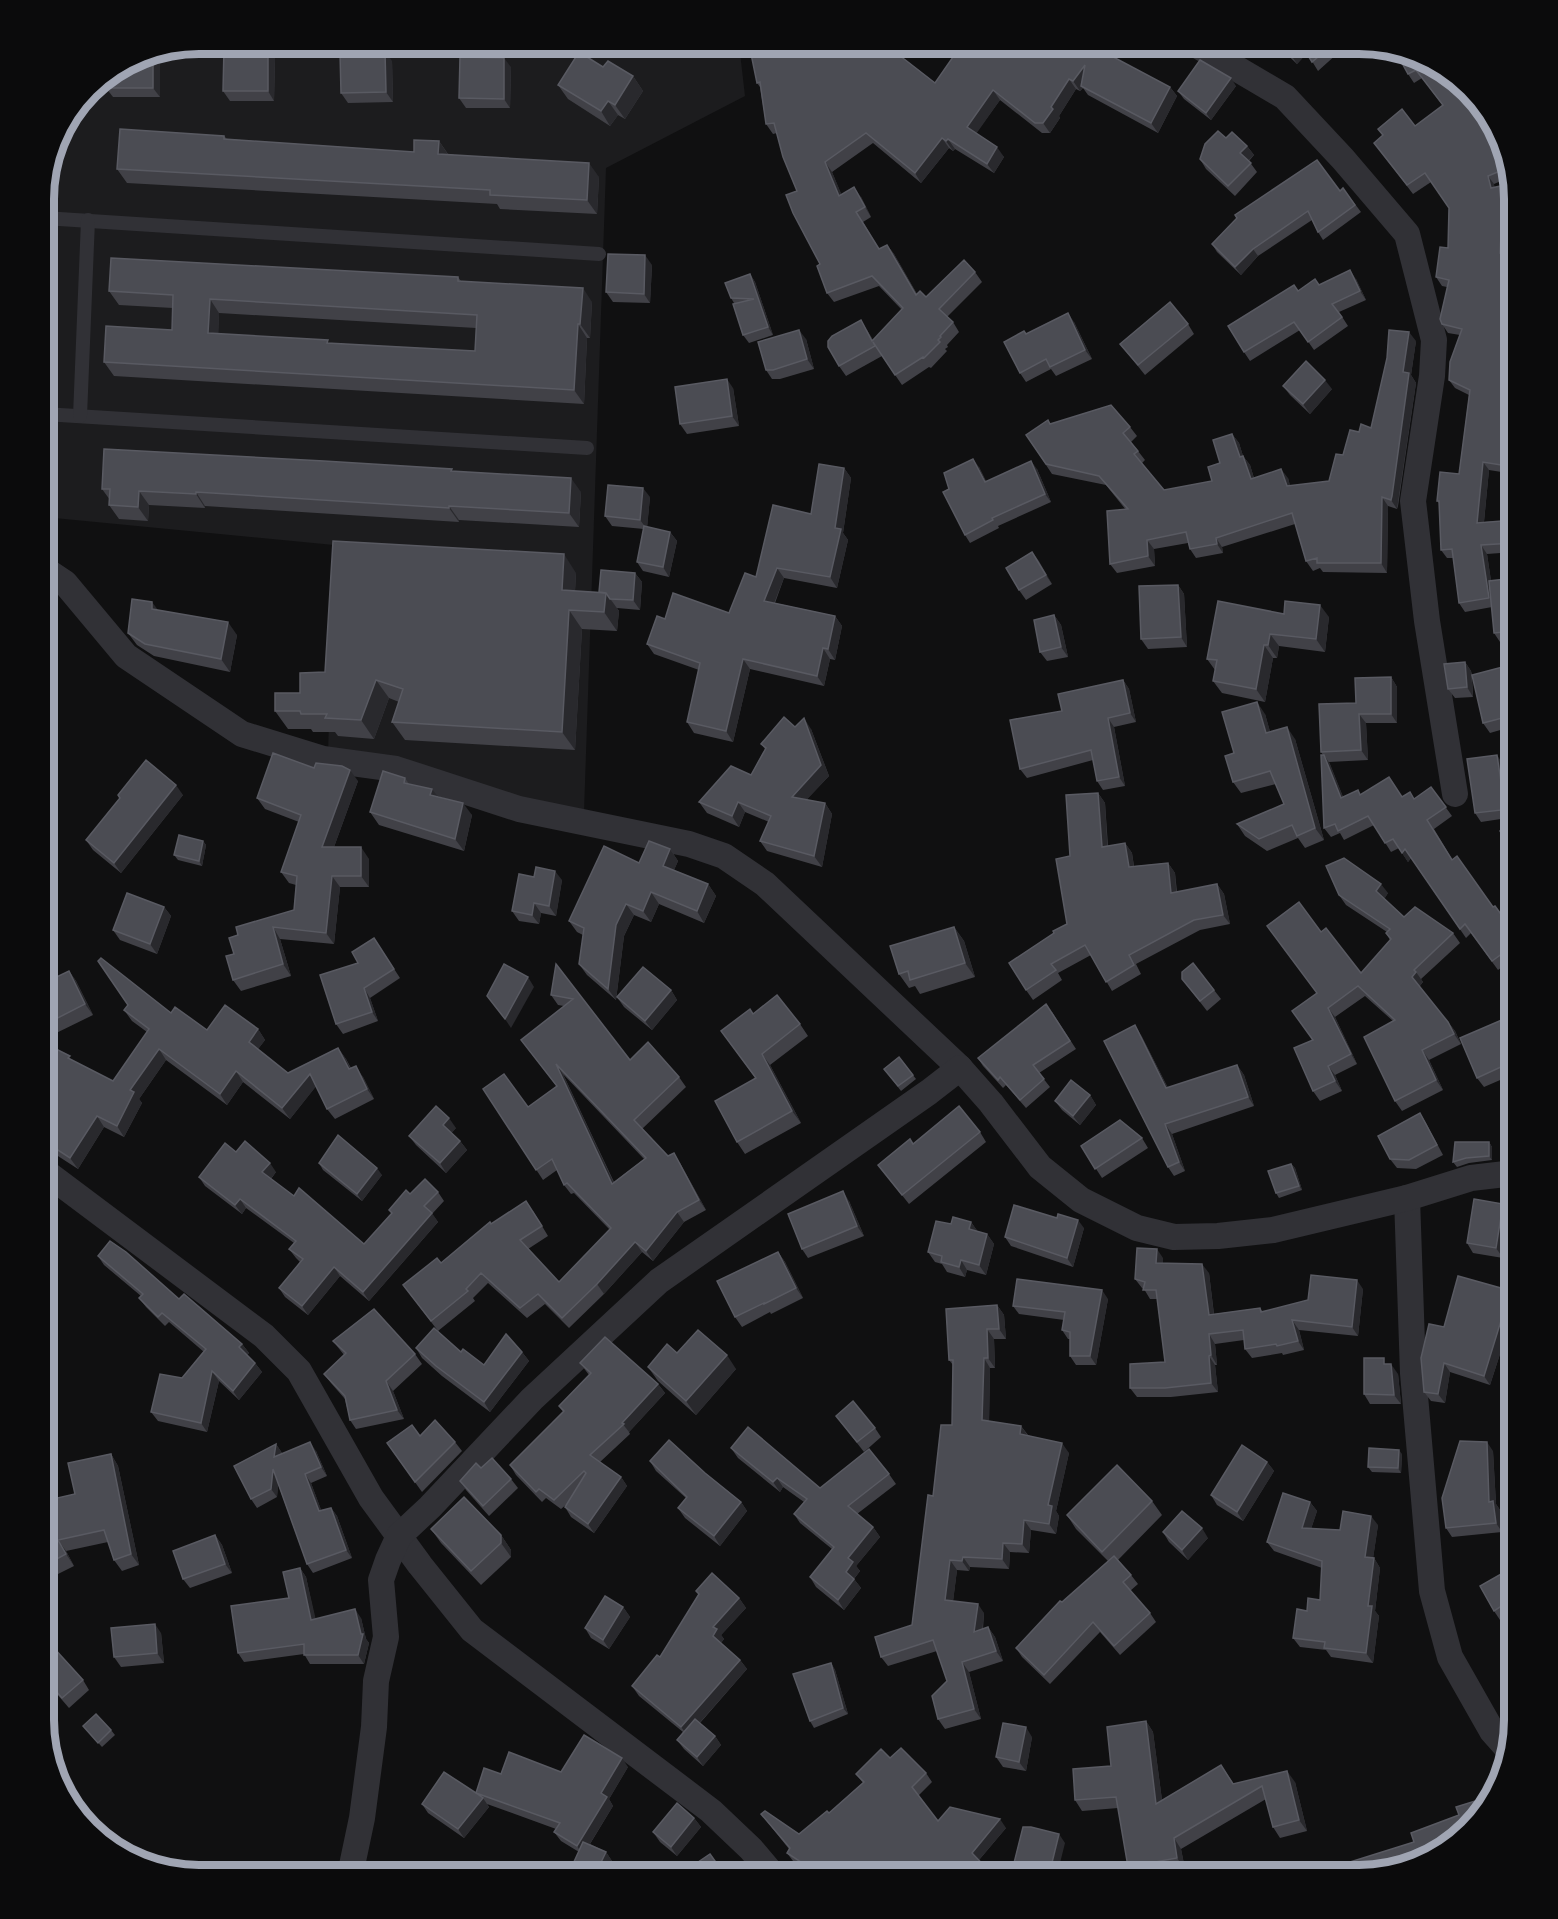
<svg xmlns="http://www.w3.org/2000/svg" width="1558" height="1919" viewBox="0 0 1558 1919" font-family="'Asap Condensed',sans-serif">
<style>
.built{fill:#1c1c1e}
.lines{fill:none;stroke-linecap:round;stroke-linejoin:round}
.lane{stroke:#313136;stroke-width:14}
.street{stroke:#313136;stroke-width:26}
.wall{fill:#414147;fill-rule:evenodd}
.shaded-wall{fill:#29292d}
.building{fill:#4b4c53;stroke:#595a62;stroke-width:1.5;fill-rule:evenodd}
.rim{fill:none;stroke:#a0a5b3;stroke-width:8}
</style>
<rect width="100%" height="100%" fill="#101011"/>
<path class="built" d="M199,44H739L745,96L606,168L584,812L328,755L334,545L44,517V188L60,130L96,82L140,55Z"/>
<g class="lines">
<g class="lane">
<path d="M44,218L599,254"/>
<path d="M44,414L587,448"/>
<path d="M80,416L88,220"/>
</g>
<g class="street">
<path d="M1195,44L1285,97L1343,159L1407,234L1434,340L1432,376L1413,501L1427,621L1455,794"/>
<path d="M44,569L65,583L126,656L242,734L323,759L396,769L519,809L689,844L724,856L765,884L960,1068"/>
<path d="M44,1171L264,1336L299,1371L371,1498L420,1565L472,1630L711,1811L751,1849L773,1875"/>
<path d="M1407,1198L1413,1373L1432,1591L1450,1657L1492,1731L1508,1749"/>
<path d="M350,1875L362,1818L374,1727L376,1681L386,1637L381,1580L388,1560L399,1536L430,1507L532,1399L659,1281L929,1092L960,1068L991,1103L1040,1167L1081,1200L1137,1228L1174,1237L1218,1236L1273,1230L1407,1198L1471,1178L1514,1173"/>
</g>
</g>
<g class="wall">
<path d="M749,44H908L899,55L935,83L1101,57L1170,87L1177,96L1158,133L1088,95L1083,88L1080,91L1076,89L1059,116L1060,118L1050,133H1042L1000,100L976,133L1004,157L994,173L955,149L953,151L949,148L921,183L873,143L832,172L841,194L861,197L871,217L863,222L879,249L887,245L894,254L917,294L926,297L975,272L982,282L947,317L953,322L959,332L947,345L948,347L945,349L947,351L931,368L929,367L902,385L882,356L846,376L839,366L867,330L873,340L902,310L879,286L834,302L827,293L820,264L797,191L777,133L773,134L766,124L760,87L757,83Z"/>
<path d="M1276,44H1332L1338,53L1318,71L1307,53L1297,64Z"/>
<path d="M268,48L275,58L274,101H230L223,91Z"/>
<path d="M158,52L160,53V97H113L106,88L140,55Z"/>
<path d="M1396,52L1488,112L1508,178L1494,184V187L1514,199V224H1508L1507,253L1514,255V474L1489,470L1484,522L1514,520V552L1487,554L1491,581L1514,579V643L1502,645L1494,633L1492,607L1465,612L1459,603L1453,558H1447L1441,550L1439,503L1437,501L1459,474L1469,395L1455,388L1449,380L1460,335L1448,333L1442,324L1447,287L1442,286L1436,277L1448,248L1449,208L1431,182L1413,194L1374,143L1383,136L1378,129L1415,126L1443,106L1422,78L1414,83L1408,74Z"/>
<path d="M392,61L393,102L348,103L341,93Z"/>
<path d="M511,67L510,108H466L459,98Z"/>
<path d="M603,67L633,76L643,91L625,119L618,115L610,126L568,99L558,85Z"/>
<path d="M1236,86L1211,120L1184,99L1178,91Z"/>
<path d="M224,136L227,139L414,152L439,141L448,154L599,177L597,214L500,209L497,204L127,183L117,169Z"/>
<path d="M1226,138L1247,146L1254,155L1249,161L1257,172L1235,196L1206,169L1200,159Z"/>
<path d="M1343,188L1361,212L1323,240L1318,232L1312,220L1258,256L1241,275L1217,252L1212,244L1340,191Z"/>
<path d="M652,265L650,303L613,302L606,292Z"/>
<path d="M750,274L755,282L773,335L749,343L743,335L734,303L731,298Z"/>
<path d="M458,277L461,281L592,302L590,338H587L584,404L114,376L104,362L172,330L173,308L119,305L109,291ZM219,313L476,328L475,351L329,343L218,334Z"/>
<path d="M1356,279L1366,300L1339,312L1348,326L1314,350L1300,330L1250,361L1244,352L1299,291L1319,285Z"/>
<path d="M1074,322L1092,359L1056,376L1051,369L1026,382L1020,373L1026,334Z"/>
<path d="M1188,324L1194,334L1145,375L1120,344Z"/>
<path d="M806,339L814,369L780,379H772L766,370Z"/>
<path d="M1416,341L1411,375L1416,383L1398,506L1397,509L1388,506L1387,573L1323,572L1320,568L1313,571L1306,561L1295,524L1222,547L1223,553L1196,558L1190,549L1188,543L1154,549L1155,566L1117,573L1110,564L1126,510L1106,485L1052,474L1026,435L1051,423L1130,427L1137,436L1131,442L1145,460L1142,463L1164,490L1212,481L1232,434L1239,443L1243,456L1250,465L1254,478H1288L1290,486L1329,481L1343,455L1359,432L1371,428Z"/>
<path d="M1283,386L1332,389L1310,414L1290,395Z"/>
<path d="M733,388L739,426L687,434L680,424Z"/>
<path d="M979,467L986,481L1037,469L1051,502L998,526L999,528L970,543L965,535L949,489Z"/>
<path d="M844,468L851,478L843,533L848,540L837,588L784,578L775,603L835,616L842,626L835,660L830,659L824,686L750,669L733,742L694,733L687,722L699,670L654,654L647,644L665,619L729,613L756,577L811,514Z"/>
<path d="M453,471L581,492L579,527L459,520V522L205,506V508L149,505L148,521L119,519L109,505L110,500L102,489Z"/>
<path d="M650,497L647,527L670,532L677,541L669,577L643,571L637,562L644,529L612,526L605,516Z"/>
<path d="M1032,552L1052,584L1026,600L1019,590Z"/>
<path d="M576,573L575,591L599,592L635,573L642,582L640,610L617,608L619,611L617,631L582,629L575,750L405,740L392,722L399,702L389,698L374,739L338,736L335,732H313L311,729H288L275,711L300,693L325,672Z"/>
<path d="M1178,585L1184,594L1187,647L1148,649L1141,639Z"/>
<path d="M158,610L237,635L230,672L154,656L137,645L128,633Z"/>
<path d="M1284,614L1329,617L1325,652L1279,646L1277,658H1273L1265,702L1222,693L1213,681L1215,670L1207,659Z"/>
<path d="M1054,615L1061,625L1068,657L1047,661L1040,652Z"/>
<path d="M1465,662L1471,671L1472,675L1514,664V726L1490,733L1483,723L1472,675L1473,697L1455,698L1448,689Z"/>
<path d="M1391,677L1397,687V723H1366L1368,760L1329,762L1343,797L1358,790L1361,795L1402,797L1415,799L1431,787L1452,816L1434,829L1452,859L1514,932V958L1498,970L1471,933L1466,938L1411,858L1408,862L1399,848L1391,852L1374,825L1344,840L1340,833L1331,837L1324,828L1323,755L1321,752L1356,703Z"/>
<path d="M1123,680L1129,689L1136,722L1114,727L1125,786L1103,790L1097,781L1093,760L1027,778L1020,769L1062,711Z"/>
<path d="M1265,714L1270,732L1295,739L1324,840L1305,848L1298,838L1267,851L1245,836L1237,824L1284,804L1276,784L1241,793L1233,782L1234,753Z"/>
<path d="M795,727L811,729L829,776L806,800L825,803L832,814L822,867L767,851L760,841L769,822L745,812L739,827L707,813L699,802L751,775L765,749L761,744Z"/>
<path d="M1503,764L1509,803L1514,813V817L1481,822L1475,813Z"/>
<path d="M314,768L358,781L334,847L369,859V887H340L334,944L280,939L291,976L241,991L233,980L234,954L238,935L294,910L296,885L289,883L281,872L299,822L265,809L257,798Z"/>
<path d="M405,778L409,784L438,797L472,815L464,851L379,825L370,812Z"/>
<path d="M1098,793L1105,803L1108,846L1125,843L1132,853L1134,866L1168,863L1175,873L1177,892L1217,884L1224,894L1230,924L1200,930L1136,964L1141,974L1112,991L1091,955L1058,973L1062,980L1033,1000L1026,990L1054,933L1067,924L1070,856Z"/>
<path d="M118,795H183L121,873L93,850L86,840L120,798Z"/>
<path d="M203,841L206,845L202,866L178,860L174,855Z"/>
<path d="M670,849L678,861L674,870L708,884L716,896L704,923L659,904L651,922L634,915L624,936L616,1000L587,975L579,964L583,935L577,932L569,921L639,863Z"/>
<path d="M534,877L562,880L556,916L541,913L539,924L519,921L512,911Z"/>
<path d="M1388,893L1384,899L1404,917L1453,933L1460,943L1421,979L1423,982L1419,987L1448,1022L1455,1031L1461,1044L1429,1060L1443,1090L1402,1111L1395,1101L1393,1021L1365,996L1335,1017L1357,1064L1335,1075L1342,1091L1320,1101L1313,1091V1040L1321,932L1361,973L1390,940L1386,933L1387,932L1346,905L1339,895Z"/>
<path d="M164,907L171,916L157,954L120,940L113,930Z"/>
<path d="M954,927L964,941L975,977L920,994L915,986L909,988L899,974Z"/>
<path d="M374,938L400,978L370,998L378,1021L343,1034L336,1024L358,963Z"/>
<path d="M556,964L630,1060L679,1077L686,1087L642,1129L668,1156L680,1163L706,1210L684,1222L653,1261L642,1252L604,1294L569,1328L545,1304L527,1318L488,1283L473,1298L475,1301L438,1331L403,1285L441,1263L491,1224L533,1211L548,1236L528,1249L559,1282L610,1230L574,1193L571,1194L564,1185L557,1170L543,1180L483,1089L528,1107L557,1087L521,1040L564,1006L558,1005L551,995ZM563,1074L644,1159L614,1182Z"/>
<path d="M69,971L76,981L93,1015L44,1039V983Z"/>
<path d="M1182,979L1214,990L1221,999L1207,1011Z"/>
<path d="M671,990L677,1000L652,1030L624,1007L617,997Z"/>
<path d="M124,1010L171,1013L207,1030L258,1029L265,1040L258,1049L288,1073L338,1048L346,1059L351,1068L363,1077L374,1099L335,1119L327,1109L316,1086L290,1119L243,1082L227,1105L166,1060L139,1099L142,1103L124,1137L104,1127L78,1169L44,1147V1043L72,1060L113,1081L147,1032L132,1021Z"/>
<path d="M1052,1012L1076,1049L1039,1073L1050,1087L1026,1108L1006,1085L1003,1088L983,1066L978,1058Z"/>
<path d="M753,1014L800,1024L808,1036L770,1065L801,1123L745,1154L737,1142L756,1079L721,1031Z"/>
<path d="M1511,1028L1514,1036V1074L1484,1087L1477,1078Z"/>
<path d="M1141,1035L1168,1088L1237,1065L1244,1075L1254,1106L1172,1134L1185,1171L1174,1176L1168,1167Z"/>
<path d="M899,1057L916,1079L901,1091L884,1069Z"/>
<path d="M1090,1095L1096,1105L1080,1125L1062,1110L1055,1101Z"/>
<path d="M1420,1113L1426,1123L1443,1155L1416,1169L1397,1168L1390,1159Z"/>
<path d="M456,1128L451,1133L460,1141L467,1150L446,1173L416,1145L409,1136Z"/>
<path d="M980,1132L986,1142L909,1204L878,1165L913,1144Z"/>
<path d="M1142,1138L1148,1148L1102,1178L1081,1146Z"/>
<path d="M1489,1142L1492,1147V1160L1469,1163L1457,1167L1453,1162Z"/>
<path d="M319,1163L382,1175L362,1201L323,1170Z"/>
<path d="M1291,1164L1295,1168L1302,1190L1279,1198L1276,1193Z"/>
<path d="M276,1172L271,1179L294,1196L364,1244L392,1214L389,1210L410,1194L438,1192L444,1201L432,1214L438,1222L369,1301L340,1276L308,1315L285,1297L279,1288L300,1262L296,1258L289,1249L294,1243L246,1208L242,1214L205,1186L199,1177Z"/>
<path d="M849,1201L864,1236L808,1258L802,1249Z"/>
<path d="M1503,1204L1510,1214L1503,1258L1473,1253L1467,1243Z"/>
<path d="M971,1222L978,1232L987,1234L994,1244L986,1275L967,1270L965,1277L947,1272L942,1264L935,1262L928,1252L951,1224Z"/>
<path d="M1084,1228L1073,1267L1011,1246L1005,1237Z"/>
<path d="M778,1252L785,1262L803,1298L771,1314L770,1312L742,1327L735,1317Z"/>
<path d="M98,1256L179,1299L242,1344L249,1353L247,1355L255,1363L262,1372L239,1400L219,1381L207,1432L158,1421L151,1412L182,1378L204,1352L169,1322L165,1326L146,1307L139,1298L141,1296L104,1265Z"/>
<path d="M1163,1258V1263L1209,1273L1214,1314L1260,1308L1263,1312L1363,1289L1358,1336L1299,1330L1304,1350L1283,1355L1282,1353L1252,1358L1245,1349L1244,1340L1215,1344L1217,1365H1215L1218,1392L1171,1397H1137L1130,1388L1165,1362L1157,1299H1150L1144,1289L1142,1288L1135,1279Z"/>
<path d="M1514,1275V1322L1511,1320L1490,1385L1450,1372L1445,1403L1431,1401L1424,1392L1444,1327L1501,1288Z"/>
<path d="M1108,1299L1096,1365H1076L1070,1356V1339H1068L1062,1330L1064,1320L1019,1314L1013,1306Z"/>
<path d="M997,1305L1004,1315L1006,1339H994L995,1368H990L989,1421L1021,1426L1028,1435L1069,1453L1056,1511L1059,1516L1056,1534L1031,1530L1029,1553L1010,1552L1009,1569L970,1567L969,1571L957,1570L953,1601L984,1613L983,1629L988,1627L995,1637L1003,1661L969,1672L981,1719L945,1729L938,1719L947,1681L937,1651L888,1666L881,1657L912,1625L933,1496L952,1425L953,1365L949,1360Z"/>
<path d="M333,1341L415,1354L422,1364L393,1391L404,1419L356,1429L350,1420L345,1399L331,1383L324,1374L344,1355Z"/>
<path d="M416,1348L461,1352L484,1365L522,1352L529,1361L490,1412L442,1376L422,1358Z"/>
<path d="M677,1353L736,1369L696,1415L658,1381L648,1367Z"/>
<path d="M580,1363L658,1384L665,1393L629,1432L630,1434L600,1462L621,1477L627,1486L594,1533L571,1517L565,1507L568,1503L561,1509L546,1498L542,1502L516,1475L510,1465L563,1412L559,1406L589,1375Z"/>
<path d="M1398,1374L1401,1404H1370L1364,1394Z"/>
<path d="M836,1416L875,1428L881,1437L864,1452Z"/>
<path d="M420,1435L455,1442L462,1451L422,1492L387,1443Z"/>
<path d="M276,1444L282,1453L281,1454L316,1451L327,1476L311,1483L321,1510L331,1508L337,1516L352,1558L313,1573L307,1564L278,1484L277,1497L257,1508L251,1499Z"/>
<path d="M731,1448L820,1488L889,1474L896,1484L857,1514L873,1527L880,1537L856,1566L860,1571L854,1579L861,1588L844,1610L816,1587L810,1577L832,1549L800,1523L794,1514L804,1502L783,1487L780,1492L738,1458Z"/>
<path d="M1493,1451L1496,1504L1500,1510L1502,1532L1452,1537L1446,1528Z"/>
<path d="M111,1454L118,1466L139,1565L122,1571L114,1560L108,1542L66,1551L74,1566L44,1581V1501L75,1494Z"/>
<path d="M1402,1454L1401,1473L1372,1472L1368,1467Z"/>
<path d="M650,1461L705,1473L741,1502L747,1511L720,1546L685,1518L678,1508L686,1498L656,1471Z"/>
<path d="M1267,1462L1274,1471L1243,1521L1217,1505L1211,1495Z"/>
<path d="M481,1468L511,1479L518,1488L489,1516L466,1490L460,1481Z"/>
<path d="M1152,1501L1162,1515L1118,1560L1131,1575L1138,1584L1130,1591L1150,1613L1156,1622L1120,1655L1100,1632L1050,1684L1022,1657L1016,1648L1062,1602L1108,1561L1076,1529L1067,1515Z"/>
<path d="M1310,1502L1317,1511L1311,1529L1340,1530L1378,1525L1373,1558H1374L1380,1568L1375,1611L1379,1616L1373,1663L1331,1657L1326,1650L1300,1647L1293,1638L1307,1611L1320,1600L1322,1568L1274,1551L1267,1542Z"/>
<path d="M431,1529L501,1535L511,1550V1557L481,1585L441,1543Z"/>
<path d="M1163,1532L1208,1538L1188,1560L1169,1542Z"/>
<path d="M215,1535L222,1545L232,1573L190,1588L183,1579Z"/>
<path d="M300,1568L306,1577L315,1619L361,1618L366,1639L369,1643L364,1664H310L304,1654L244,1662L238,1653L289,1598Z"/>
<path d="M1514,1579V1612L1500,1620L1494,1611Z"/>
<path d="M696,1591L739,1598L746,1608L721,1635L724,1639L721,1643L740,1660L747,1669L700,1723L715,1736L721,1745L703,1766L684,1749L677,1740L683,1732L639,1696L632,1686L660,1657L699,1595Z"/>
<path d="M623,1607L630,1617L609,1649L591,1638L585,1628Z"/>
<path d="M161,1633L164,1663L121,1667L114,1657Z"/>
<path d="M44,1655L83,1680L89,1690L69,1708L44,1679Z"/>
<path d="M831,1663L835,1670L848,1714L814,1728L810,1721Z"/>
<path d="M1146,1721L1153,1732L1162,1800L1221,1765L1234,1784L1295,1782L1307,1831L1280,1838L1273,1827L1266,1799L1181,1849L1185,1869L1150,1875H1134L1128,1867L1118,1808L1082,1811L1075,1800L1111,1766Z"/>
<path d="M83,1726L111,1730L115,1735L102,1747Z"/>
<path d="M1032,1737L1026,1771L1003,1767L996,1757Z"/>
<path d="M890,1758L926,1773L932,1782L918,1796L938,1821L1006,1828L979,1860L804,1868L793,1861L787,1853L789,1849L761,1814L799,1834L829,1813L863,1783L856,1774Z"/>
<path d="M628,1767L609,1799L613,1806L590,1844L606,1852L612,1861L606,1875H568L579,1852L561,1841L554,1832L556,1829L487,1804L489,1807L464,1838L428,1813L422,1804L476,1793L501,1774L561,1772Z"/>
<path d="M694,1818L701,1827L677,1856L660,1842L653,1832Z"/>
</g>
<g class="shaded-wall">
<path d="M894,44H908L897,58L890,48Z"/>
<path d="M1301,44L1307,53L1297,64L1291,55Z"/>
<path d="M268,48L275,58L274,101L268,91Z"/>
<path d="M385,51L392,61L393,102L386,92Z"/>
<path d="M158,52L160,53V97L153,88V53Z"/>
<path d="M504,58L511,67L510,108L504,99Z"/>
<path d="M1085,65L1081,86L1083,88L1080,91L1073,81Z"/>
<path d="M633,76L643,91L625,119L615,105Z"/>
<path d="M1231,78L1236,86L1211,120L1206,113Z"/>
<path d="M1069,79L1076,89L1059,116L1060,118L1050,133L1043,123L1051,107Z"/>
<path d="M1170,87L1177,96L1158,133L1151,123Z"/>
<path d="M993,90L1000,100L974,137L967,127Z"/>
<path d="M608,101L618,115L610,126L601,111Z"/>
<path d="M942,138L949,148L921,183L915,173Z"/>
<path d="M948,139L955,149L953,151L946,141Z"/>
<path d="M439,141L449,156L438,154Z"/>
<path d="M1247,146L1254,155L1247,162L1240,153Z"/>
<path d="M997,147L1004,157L994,173L987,164Z"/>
<path d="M51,161L50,176L48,173Z"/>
<path d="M825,162L832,172L846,205L839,196Z"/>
<path d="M589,163L599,177L597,214L587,200Z"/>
<path d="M1488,176L1494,184L1497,196L1491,188Z"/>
<path d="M854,187L861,197L871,217L865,207Z"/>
<path d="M1512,192L1514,199V219L1512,216Z"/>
<path d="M1502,216L1508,224L1506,261L1500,253Z"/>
<path d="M887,245L894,254L923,305L916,295Z"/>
<path d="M1253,249L1258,256L1241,275L1235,267Z"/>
<path d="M645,255L652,265L650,303L644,294Z"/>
<path d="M1514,264V289L1510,283Z"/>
<path d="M1350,270L1356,279L1366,300L1360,291Z"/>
<path d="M750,274L755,282L773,335L768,327Z"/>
<path d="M583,288L592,302L590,338L580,324Z"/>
<path d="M210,299L219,313L218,347L208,333Z"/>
<path d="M1068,313L1074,322L1092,359L1085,350Z"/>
<path d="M861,320L867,330L879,351L872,341Z"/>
<path d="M578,324L587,338L584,404L574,390Z"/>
<path d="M799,330L806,339L814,369L807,359Z"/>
<path d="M1409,332L1416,341L1411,375L1416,383L1397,509L1391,500L1403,372Z"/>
<path d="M727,379L733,388L739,426L732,416Z"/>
<path d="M1325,380L1332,389L1310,414L1303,404Z"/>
<path d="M1232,434L1239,443L1246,466L1240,457Z"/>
<path d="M1243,456L1250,465L1257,489L1251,479Z"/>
<path d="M973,459L979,467L990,490L985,482Z"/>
<path d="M1031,461L1037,469L1051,502L1045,494Z"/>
<path d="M1483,462L1489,470L1483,531L1477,523Z"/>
<path d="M844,468L851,478L843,533L848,540L837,588L830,577L835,528Z"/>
<path d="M1281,469L1288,478L1293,496L1287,486Z"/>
<path d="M571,478L581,492L579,527L569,513Z"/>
<path d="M643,488L650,497L647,529L640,520Z"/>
<path d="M139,491L149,505L148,521L138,507Z"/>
<path d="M196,492L205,506V508L196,494Z"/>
<path d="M1382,497L1388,506L1387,573L1381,563Z"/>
<path d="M449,506L459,520V522L449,508Z"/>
<path d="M670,532L677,541L669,577L663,567Z"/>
<path d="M1216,538L1222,547L1223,553L1217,544Z"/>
<path d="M1147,540L1154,549L1155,566L1148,556Z"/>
<path d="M1481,545L1487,554L1495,607L1489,598Z"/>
<path d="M1032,552L1039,561L1052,584L1046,575Z"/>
<path d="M564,554L576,573L574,608L562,590Z"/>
<path d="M777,568L784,578L771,611L764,601Z"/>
<path d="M635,573L642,582L640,610L633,600Z"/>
<path d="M1178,585L1184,594L1187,647L1181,637Z"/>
<path d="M606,593L619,611L617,631L604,612Z"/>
<path d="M152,602L161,614L152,609Z"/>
<path d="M1320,605L1329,617L1325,652L1316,639Z"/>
<path d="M569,610L582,629L575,750L562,732Z"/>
<path d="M1054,615L1061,625L1068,657L1061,647Z"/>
<path d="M835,616L842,626L835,660L828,649Z"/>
<path d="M228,622L237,635L230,672L221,659Z"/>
<path d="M1270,634L1279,646L1277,658L1268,645Z"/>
<path d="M1264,645L1273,658L1265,702L1256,689Z"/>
<path d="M823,648L830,659L824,686L817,676Z"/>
<path d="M743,659L750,669L733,742L726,731Z"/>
<path d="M1465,662L1471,671L1473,697L1467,687Z"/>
<path d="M1391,677L1397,687V723L1391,714Z"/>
<path d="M376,680L389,698L374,739L361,720Z"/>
<path d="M1123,680L1129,689L1136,722L1130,713Z"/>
<path d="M1257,702L1265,714L1274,745L1266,733Z"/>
<path d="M1359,714L1366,723L1368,760L1361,750Z"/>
<path d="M804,718L811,729L829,776L799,808L792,797Z"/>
<path d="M1108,718L1114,727L1125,786L1119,777Z"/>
<path d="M1287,727L1295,739L1324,840L1315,828Z"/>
<path d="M1324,755L1330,764L1347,807L1341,798Z"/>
<path d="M1497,755L1503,764L1509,803L1514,814L1503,795Z"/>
<path d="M350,770L358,781L330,858L322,847Z"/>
<path d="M176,785L183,795L121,873L114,863Z"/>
<path d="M432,789L441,801L430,795Z"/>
<path d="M1098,793L1105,803L1108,856L1102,847Z"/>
<path d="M738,802L745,812L739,827L732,816Z"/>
<path d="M463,803L472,815L464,851L455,839Z"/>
<path d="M825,803L832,814L822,867L814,856Z"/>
<path d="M203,841L206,845L202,866L199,861Z"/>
<path d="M1125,843L1132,853L1135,876L1129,867Z"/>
<path d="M361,847L369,859V887L361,876Z"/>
<path d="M670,849L678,861L671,877L663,866Z"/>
<path d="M1405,849L1411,858L1408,862L1402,853Z"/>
<path d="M1168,863L1175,873L1177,902L1171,893Z"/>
<path d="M555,871L562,880L556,916L549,906Z"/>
<path d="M332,876L340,887L334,944L326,933Z"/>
<path d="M708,884L716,896L704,923L697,911Z"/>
<path d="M1217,884L1224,894L1230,924L1223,915Z"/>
<path d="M1381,884L1388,893L1383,901L1376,891Z"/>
<path d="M651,892L659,904L651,922L643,911Z"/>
<path d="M534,903L541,913L539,924L532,915Z"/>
<path d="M626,904L634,915L624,936L616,1000L608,989L616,925Z"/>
<path d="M164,907L171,916L157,954L150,944Z"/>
<path d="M44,919L50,928L56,941L44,956Z"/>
<path d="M273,927L280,939L291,976L283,964Z"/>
<path d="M954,927L964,941L975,977L965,963Z"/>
<path d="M69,971L76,981L93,1015L85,1004Z"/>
<path d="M1416,972L1423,982L1419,987L1412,977Z"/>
<path d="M528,977L534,987L511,1028L505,1019Z"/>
<path d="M364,988L370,998L378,1021L372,1012Z"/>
<path d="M671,990L677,1000L652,1030L645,1021Z"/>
<path d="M1328,1008L1335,1017L1357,1064L1351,1054Z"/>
<path d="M1504,1019L1511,1028L1514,1036V1042Z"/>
<path d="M1448,1022L1455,1031L1461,1044L1454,1034Z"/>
<path d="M1135,1025L1141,1035L1173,1098L1166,1088Z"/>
<path d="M258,1029L265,1040L256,1052L249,1042Z"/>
<path d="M338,1048L346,1059L356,1080L349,1069Z"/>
<path d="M159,1049L166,1060L139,1099L142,1103L124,1137L117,1126L130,1090Z"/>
<path d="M1422,1050L1429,1060L1443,1090L1436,1080Z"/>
<path d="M762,1054L770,1065L801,1123L792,1111Z"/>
<path d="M556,1064L563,1074L619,1194L612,1184Z"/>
<path d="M1237,1065L1244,1075L1254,1106L1248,1097Z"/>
<path d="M356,1066L363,1077L374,1099L367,1089Z"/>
<path d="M1328,1066L1335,1075L1342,1091L1335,1081Z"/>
<path d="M236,1071L243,1082L227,1105L220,1094Z"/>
<path d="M310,1074L318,1084L290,1119L282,1108Z"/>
<path d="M1090,1095L1096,1105L1080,1125L1073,1116Z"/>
<path d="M97,1116L104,1127L78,1169L70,1158Z"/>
<path d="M449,1118L456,1128L450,1135L443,1125Z"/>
<path d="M1165,1124L1172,1134L1185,1171L1179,1162Z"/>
<path d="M460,1141L467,1150L446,1173L440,1163Z"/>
<path d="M1489,1142L1492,1147V1160L1489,1156Z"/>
<path d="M674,1153L680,1163L706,1210L699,1200Z"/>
<path d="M270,1163L276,1172L269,1181L262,1172Z"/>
<path d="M1291,1164L1295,1168L1302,1190L1299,1186Z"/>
<path d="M377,1168L382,1175L362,1201L357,1194Z"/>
<path d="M843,1191L849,1201L864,1236L857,1226Z"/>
<path d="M240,1199L246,1208L242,1214L235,1205Z"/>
<path d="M1503,1204L1510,1214L1503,1258L1496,1248Z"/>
<path d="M677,1212L684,1222L653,1261L646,1251Z"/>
<path d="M432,1213L438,1222L369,1301L363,1292Z"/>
<path d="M1078,1220L1084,1228L1073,1267L1067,1258Z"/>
<path d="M971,1222L978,1232L969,1229Z"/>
<path d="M987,1234L994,1244L986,1275L979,1265Z"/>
<path d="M635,1242L642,1252L604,1294L597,1284Z"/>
<path d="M1157,1249L1163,1258V1272L1156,1263Z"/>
<path d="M778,1252L785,1262L803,1298L796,1288Z"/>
<path d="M961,1260L967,1270L965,1277L959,1267Z"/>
<path d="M1202,1264L1209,1273L1215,1324L1209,1315Z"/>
<path d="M334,1267L340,1276L308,1315L302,1306Z"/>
<path d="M1357,1280L1363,1289L1358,1336L1352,1327Z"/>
<path d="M1102,1290L1108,1299L1096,1365L1090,1356Z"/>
<path d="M997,1305L1004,1315L1006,1339L999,1329Z"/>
<path d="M1504,1311L1511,1320L1490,1385L1484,1376Z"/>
<path d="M1292,1320L1299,1330L1304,1350L1298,1341Z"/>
<path d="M987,1329L994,1339L995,1368L988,1358Z"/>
<path d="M1209,1334L1215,1344L1217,1365L1211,1355Z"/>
<path d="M242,1344L249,1353L246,1357L239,1347Z"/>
<path d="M522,1352L529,1361L490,1412L484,1402Z"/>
<path d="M727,1355L736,1369L696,1415L686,1401Z"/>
<path d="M1209,1356L1215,1365L1218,1392L1211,1383Z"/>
<path d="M984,1358L990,1368L989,1429L982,1420Z"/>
<path d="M255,1363L262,1372L239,1400L233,1391Z"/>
<path d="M1444,1363L1450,1372L1445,1403L1438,1394Z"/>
<path d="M1391,1364L1398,1374L1401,1404L1394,1395Z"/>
<path d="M212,1371L219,1381L207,1432L201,1423Z"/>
<path d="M386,1381L393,1391L404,1419L397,1410Z"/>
<path d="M658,1384L665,1393L629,1432L622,1423Z"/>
<path d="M1021,1426L1028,1436L1020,1434Z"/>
<path d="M310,1442L316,1451L327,1476L321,1467Z"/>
<path d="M1487,1442L1493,1451L1496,1504L1500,1510L1502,1532L1496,1523L1489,1502Z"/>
<path d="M1062,1443L1069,1453L1056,1511L1059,1516L1056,1534L1049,1524L1048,1505Z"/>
<path d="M276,1444L282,1453L280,1466L274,1457Z"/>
<path d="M1399,1450L1402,1454L1401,1473L1398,1468Z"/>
<path d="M111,1454L118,1466L139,1565L131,1554Z"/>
<path d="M1267,1462L1274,1471L1243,1521L1237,1512Z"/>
<path d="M273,1469L279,1478L277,1497L271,1489Z"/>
<path d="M305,1474L311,1483L325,1520L319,1511Z"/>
<path d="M621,1477L627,1486L594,1533L588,1524Z"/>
<path d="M777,1478L783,1487L780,1492L773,1482Z"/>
<path d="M741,1502L747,1511L720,1546L714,1536Z"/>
<path d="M1310,1502L1317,1511L1308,1538L1302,1528Z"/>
<path d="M331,1508L337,1516L352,1558L346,1550Z"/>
<path d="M1371,1516L1378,1525L1372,1566L1365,1557Z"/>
<path d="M1024,1520L1031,1530L1029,1553L1022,1544Z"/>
<path d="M873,1527L880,1537L856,1566L860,1571L852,1581L846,1572L848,1558Z"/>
<path d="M1202,1528L1208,1538L1188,1560L1182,1550Z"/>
<path d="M215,1535L222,1545L232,1573L225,1564Z"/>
<path d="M501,1535L511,1550V1557L501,1543Z"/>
<path d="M58,1540L66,1551L74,1566L66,1554Z"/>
<path d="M1003,1543L1010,1552L1009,1569L1002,1559Z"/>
<path d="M963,1557L970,1567L969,1571L962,1561Z"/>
<path d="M1374,1558L1380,1568L1375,1611L1379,1616L1373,1663L1366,1653L1368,1606Z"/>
<path d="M950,1560L957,1570L952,1610L945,1600Z"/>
<path d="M300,1568L306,1577L318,1629L311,1620Z"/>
<path d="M854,1579L861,1588L844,1610L838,1600Z"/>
<path d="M739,1598L746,1608L721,1635L724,1639L719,1645L713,1636V1627Z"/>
<path d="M978,1604L984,1613L981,1642L974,1632Z"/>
<path d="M623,1607L630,1617L609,1649L603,1640Z"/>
<path d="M355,1609L361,1618L366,1639L369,1643L364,1664L358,1655L361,1634Z"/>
<path d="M155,1624L161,1633L164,1663L157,1653Z"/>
<path d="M988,1627L995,1637L1003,1661L996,1651Z"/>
<path d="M740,1660L747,1669L688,1736L681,1727Z"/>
<path d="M962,1662L969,1672L981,1719L974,1709Z"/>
<path d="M831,1663L835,1670L848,1714L843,1708Z"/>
<path d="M1146,1721L1153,1732L1164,1815L1156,1804Z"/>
<path d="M1026,1727L1032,1737L1026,1771L1019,1762Z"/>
<path d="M715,1736L721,1745L703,1766L697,1757Z"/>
<path d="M54,1756L55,1757L65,1782L61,1777Z"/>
<path d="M622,1758L628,1767L609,1799L613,1806L583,1855L577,1846L601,1793Z"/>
<path d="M1287,1771L1295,1782L1307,1831L1299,1820Z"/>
<path d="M483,1798L489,1807L464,1838L458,1829Z"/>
<path d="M694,1818L701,1827L677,1856L671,1847Z"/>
<path d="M1000,1819L1006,1828L978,1861L972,1853Z"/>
<path d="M1059,1834L1065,1843L1057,1875H1049Z"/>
<path d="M1174,1838L1181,1849L1185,1869L1177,1858Z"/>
<path d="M606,1852L612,1861L606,1875H595Z"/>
</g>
<g class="building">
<path d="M749,44H894L890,48L935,83L962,44H1080L1101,57L1104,52L1170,87L1151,123L1081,86L1085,65L1073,81L1069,79L1051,107L1053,109L1043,123H1035L993,90L967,127L997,147L987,164L948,139L946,141L942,138L915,173L866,133L825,162L839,196L854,187L865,207L856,212L879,249L887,245L916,295L920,291L926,297L964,260L975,272L939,309L953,322L940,336L941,337L938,340L940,342L924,358L923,357L895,375L873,342L875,346L839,366L828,347V341L832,336L861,320L872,341L903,308L872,276L827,293L817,266L820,264L793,213L786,195L797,191L783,157L774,123L766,124L760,82L757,83Z"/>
<path d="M1279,44H1332V45L1312,62L1301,44L1291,55Z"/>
<path d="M224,48H268V91H223Z"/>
<path d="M385,51L386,92L341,93L340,53Z"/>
<path d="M579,52L603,67L608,61L633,76L615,105L608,101L601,111L558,85Z"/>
<path d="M1396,52L1436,64L1488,112L1505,169L1488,176L1491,188L1510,184L1512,192V216H1502L1500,253L1514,255L1513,277L1510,283L1514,285V467L1483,462L1477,523L1514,520V543L1481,545L1489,598L1459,603L1452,549L1441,550L1439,501H1437L1440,472L1459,474L1470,390L1449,380L1450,362L1462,329L1442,324L1440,319L1449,280L1436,277L1440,247L1448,248L1449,208L1425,173L1407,185L1374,143L1383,135L1378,129L1402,109L1415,126L1443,105L1416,70L1408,74Z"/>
<path d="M153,53V88H106V76L140,55Z"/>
<path d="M460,57L504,58V99L459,98Z"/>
<path d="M1200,60L1231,78L1206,113L1178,91Z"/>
<path d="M120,129L224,136V139L414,152V140L439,141L438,154L589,163L587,200L490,195V190L117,169Z"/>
<path d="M1218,131L1226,138L1232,132L1247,146L1240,153L1251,163L1228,186L1200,159L1205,144Z"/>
<path d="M1317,160L1340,191L1343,188L1355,205L1318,232L1308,211L1253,249L1235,267L1212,244L1237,218L1235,215Z"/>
<path d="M608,254L645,255L644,294L606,292Z"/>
<path d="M111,258L458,277V281L583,288L580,324H578L574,390L104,362L106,326L172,330L173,295L109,291ZM210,299L477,315L475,351L327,343L328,340L208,333Z"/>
<path d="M1350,270L1360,291L1332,304L1342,317L1308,342L1294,322L1244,352L1228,326L1294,285L1298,291L1315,279L1319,285Z"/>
<path d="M750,274L768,327L743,335L733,304L754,299L731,298L725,283Z"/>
<path d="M1170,302L1188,324L1138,365L1120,344Z"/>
<path d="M1068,313L1085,350L1050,367L1046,359L1020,373L1004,342L1024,331L1026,334Z"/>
<path d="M799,330L807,359L773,370H766L758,342Z"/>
<path d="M1389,330L1409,332L1403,372L1409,373L1392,496L1391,500L1382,497L1381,563H1317V558L1306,561L1292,513L1216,538L1217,544L1190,549L1186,532L1147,540L1148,556L1110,564L1107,511L1128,509L1099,476L1046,464L1026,435L1048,420L1050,424L1111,405L1130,427L1123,433L1138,451L1134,454L1164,490L1212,481L1208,467L1220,463L1213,440L1232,434L1240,457L1243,456L1251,479L1281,469L1287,486L1329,481L1336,454L1343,455L1350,430L1359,432L1361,424L1371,428L1387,358Z"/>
<path d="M1306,361L1325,380L1303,404L1283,386Z"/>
<path d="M727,379L732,416L680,424L675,387Z"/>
<path d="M104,449L324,461L452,469L451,471L571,478L569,513L449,506V508L196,492V494L139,491L138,507L109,505L110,489H102Z"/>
<path d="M973,459L985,482L1031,461L1045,494L992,518L993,520L965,535L943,492L949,489L944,473Z"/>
<path d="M819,464L844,468L835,528L841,529L830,577L777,568L764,601L835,616L828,649L823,648L817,676L743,659L726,731L687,722L700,663L647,644L657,616L665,619L673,593L729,613L745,573L756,577L773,505L811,514Z"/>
<path d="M608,485L643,488L640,520L605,516Z"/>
<path d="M644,526L670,532L663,567L637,562Z"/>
<path d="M333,541L564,554L562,590L606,593L604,612L569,610L562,732L392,722L403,689L376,680L361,720L325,718L327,714H301L300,711H275V693H300V673L325,672Z"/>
<path d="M1032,552L1046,575L1019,590L1006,568Z"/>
<path d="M601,570L635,573L633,600L610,599L606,593L599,592Z"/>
<path d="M1514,578V631L1494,633L1489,581Z"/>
<path d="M1178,585L1181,637L1141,639L1139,586Z"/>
<path d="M132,599L152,602V609L228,622L221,659L145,644L128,633Z"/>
<path d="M1218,601L1284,614L1285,601L1320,605L1316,639L1270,634L1268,645H1264L1256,689L1213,681L1217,660L1207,659Z"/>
<path d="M1054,615L1061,647L1040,652L1034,620Z"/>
<path d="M1465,662L1467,687L1448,689L1444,664Z"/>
<path d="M1514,664V715L1483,723L1472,675Z"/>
<path d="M1391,677V714H1359L1361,750L1321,752L1319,704L1356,703L1355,678Z"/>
<path d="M1123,680L1130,713L1108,718L1119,777L1097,781L1091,750L1020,769L1010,720L1062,711L1058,694Z"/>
<path d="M1257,702L1266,733L1287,727L1315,828L1297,836L1292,825L1259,839L1237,824L1284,804L1270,771L1233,782L1225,756L1234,753L1222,712Z"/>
<path d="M784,717L795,727L804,718L821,765L792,797L825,803L814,856L760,841L771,816L738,802L732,816L699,802L731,766L751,775L766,748L761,744Z"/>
<path d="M273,753L314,768L316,763L342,766L350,770L322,847H361V876H332L326,933L273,927L283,964L233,980L226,956L234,954L229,938L238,935L236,927L294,910L297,876L281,872L301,815L257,798Z"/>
<path d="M1321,755H1324L1341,798L1358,790L1360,795L1389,777L1402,797L1410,792L1414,799L1431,787L1446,807L1427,820L1452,860L1457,856L1493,907L1495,906L1514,932V945L1492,961L1465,924L1460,929L1405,849L1402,853L1393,839L1385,843L1368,816L1338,831L1335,824L1324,828Z"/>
<path d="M1497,755L1503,795L1511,809L1475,813L1467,759Z"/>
<path d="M146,760L176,785L114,863L86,840L120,798L118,795Z"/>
<path d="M383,771L405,778L404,783L432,789L430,795L463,803L455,839L370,812Z"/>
<path d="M1098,793L1102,847L1125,843L1129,867L1168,863L1171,893L1217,884L1223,915L1194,920L1129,955L1134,965L1106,982L1085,945L1051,964L1056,970L1026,990L1009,963L1054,933L1053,931L1067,924L1056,859L1070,856L1066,795Z"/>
<path d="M1514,821V859L1513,856L1514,855L1500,831Z"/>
<path d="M179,835L203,841L199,861L174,855Z"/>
<path d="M649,841L670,849L663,866L708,884L697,911L651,892L643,911L626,904L616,925L608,989L579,964L584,928L569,921L604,846L639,863Z"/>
<path d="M1344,858L1381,884L1376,891L1404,917L1415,907L1453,933L1414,970L1416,972L1412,977L1448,1022L1454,1034L1422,1050L1436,1080L1395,1101L1364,1037L1395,1020L1358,986L1328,1008L1351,1054L1328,1066L1335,1081L1313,1091L1294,1048L1313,1040L1292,1011L1317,993L1267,926L1299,902L1321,932L1326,928L1361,973L1391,939L1386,933L1390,929L1339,895L1326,866Z"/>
<path d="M536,867L555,871L549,906L534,903L532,915L512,911L519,874L534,877Z"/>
<path d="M127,893L164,907L150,944L113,930Z"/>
<path d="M44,920L50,932L44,939Z"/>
<path d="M954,927L965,963L910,980L908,971L899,974L890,946Z"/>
<path d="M374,938L394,969L364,988L372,1012L336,1024L320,975L358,963L352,952Z"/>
<path d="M101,958L171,1013L175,1007L207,1030L225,1005L258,1029L249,1042L288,1073L338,1048L349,1069L356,1066L367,1089L327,1109L310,1074L282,1108L236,1071L220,1094L159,1049L130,1090L134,1092L117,1126L97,1116L70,1158L44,1141V1043L70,1056L68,1058L113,1081L149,1029L124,1010L128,1005L98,961Z"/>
<path d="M1193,963L1214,990L1200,1001L1182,979V972Z"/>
<path d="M504,964L528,977L505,1019L487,996Z"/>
<path d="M556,964L630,1060L648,1042L679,1077L634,1120L668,1156L674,1153L699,1200L677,1212L646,1251L635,1242L597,1284L562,1318L538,1294L520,1308L481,1273L466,1289L468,1291L431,1321L403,1285L437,1258L441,1263L490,1222L491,1224L526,1201L542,1226L520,1240L559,1282L611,1228L567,1183L564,1185L552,1159L536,1170L483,1089L504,1074L528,1107L557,1086L521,1040L573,999L551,995ZM556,1064L646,1158L612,1184Z"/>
<path d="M643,967L671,990L645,1021L617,997Z"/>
<path d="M69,971L85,1004L44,1025V983Z"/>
<path d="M777,995L800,1024L762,1054L792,1111L737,1142L715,1101L756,1078L721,1031L750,1009L753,1014Z"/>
<path d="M1046,1004L1070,1041L1033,1065L1044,1079L1020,1100L1000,1077L998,1080L978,1058Z"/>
<path d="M1504,1019L1514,1042V1061L1477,1078L1460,1038Z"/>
<path d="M1135,1025L1166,1088L1237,1065L1248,1097L1165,1124L1179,1162L1168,1167L1104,1041Z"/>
<path d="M899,1057L913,1075L898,1086L884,1069Z"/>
<path d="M1071,1080L1090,1095L1073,1116L1055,1101Z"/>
<path d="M436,1106L449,1118L443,1125L460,1141L440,1163L409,1136Z"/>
<path d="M959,1106L980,1132L902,1195L878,1165L910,1139L913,1144Z"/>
<path d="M1420,1113L1437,1145L1409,1160L1390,1159L1378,1136Z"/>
<path d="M1120,1120L1142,1138L1095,1169L1081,1146Z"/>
<path d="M338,1135L377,1168L357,1194L319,1163Z"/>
<path d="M245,1141L270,1163L262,1172L294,1196L299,1188L364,1244L392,1213L389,1210L406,1190L410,1194L425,1179L438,1192L424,1206L432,1213L363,1292L334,1267L302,1306L279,1288L303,1259L289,1249L296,1241L240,1199L235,1205L199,1177L225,1143L236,1152Z"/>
<path d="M1455,1142H1489V1156L1466,1158L1453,1162Z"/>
<path d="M1291,1164L1299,1186L1276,1193L1268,1171Z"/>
<path d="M843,1191L857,1226L802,1249L788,1214Z"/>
<path d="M1474,1199L1503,1204L1496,1248L1467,1243Z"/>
<path d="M1014,1205L1057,1218L1058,1214L1078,1220L1067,1258L1005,1237Z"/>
<path d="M953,1217L971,1222L969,1229L987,1234L979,1265L961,1260L959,1267L941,1262L942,1256L928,1252L936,1221L951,1224Z"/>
<path d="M110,1241L126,1252L179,1299L184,1294L242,1344L239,1347L255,1363L233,1391L212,1371L201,1423L151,1412L160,1374L182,1378L206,1349L162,1313L158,1317L139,1298L143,1294L98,1256Z"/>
<path d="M1137,1248L1157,1249L1156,1263L1202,1264L1209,1315L1260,1308L1261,1312L1308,1300L1311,1275L1357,1280L1352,1327L1292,1320L1298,1341L1277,1346L1276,1344L1245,1349L1243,1330L1209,1334L1211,1355L1209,1356L1211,1383L1165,1388H1130V1364L1165,1362L1156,1290H1143L1145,1282L1135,1279Z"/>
<path d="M778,1252L796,1288L764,1304V1303L735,1317L717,1281Z"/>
<path d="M1508,1272L1514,1275V1316L1504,1311L1484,1376L1444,1363L1438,1394L1424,1392L1421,1358L1429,1324L1444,1327L1458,1276L1501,1288Z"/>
<path d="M1017,1279L1102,1290L1090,1356H1070V1332L1062,1330L1065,1312L1013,1306Z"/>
<path d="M997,1305L999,1329H987L988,1358H984L982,1420L1021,1426L1020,1434L1062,1443L1048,1505L1052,1506L1049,1524L1024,1520L1022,1544L1003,1543L1002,1559L963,1557L962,1561L950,1560L945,1600L978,1604L974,1632L988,1627L996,1651L962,1662L974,1709L938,1719L932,1696L947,1681L933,1640L881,1657L875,1637L912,1625L928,1495L933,1496L941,1425H952L953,1360H949L946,1309Z"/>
<path d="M374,1309L415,1354L386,1381L397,1410L350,1420L345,1396L324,1374L346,1353L333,1341Z"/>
<path d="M434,1328L461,1352L463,1349L484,1365L506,1334L522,1352L484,1402L436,1366L416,1348Z"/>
<path d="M698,1330L727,1355L686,1401L648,1367L667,1344L677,1353Z"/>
<path d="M605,1337L658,1384L622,1423L624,1424L590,1455L621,1477L588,1524L565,1507L586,1473L584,1471L554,1500L539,1489L536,1492L510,1465L564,1411L559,1406L591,1373L580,1363Z"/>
<path d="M1364,1358H1384V1364H1391L1394,1395L1364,1394Z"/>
<path d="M853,1401L875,1428L857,1442L836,1416Z"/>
<path d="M435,1420L455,1442L415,1482L387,1443L412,1425L420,1436Z"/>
<path d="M748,1427L820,1488L869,1449L889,1474L848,1506L873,1527L848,1558L853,1562L846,1572L854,1579L838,1600L810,1577L834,1547L794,1514L807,1499L777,1478L773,1482L731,1448Z"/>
<path d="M669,1440L705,1473L741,1502L714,1536L678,1508L687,1497L650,1461Z"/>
<path d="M1460,1441L1487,1442L1489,1502L1493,1501L1496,1523L1446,1528L1442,1498Z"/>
<path d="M310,1442L321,1467L305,1474L319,1511L331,1508L346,1550L307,1564L273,1469L271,1489L251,1499L234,1466L276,1444L274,1457Z"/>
<path d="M1242,1445L1267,1462L1237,1512L1211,1495Z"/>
<path d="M1369,1448L1399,1450L1398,1468L1368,1467Z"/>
<path d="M111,1454L131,1554L114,1560L104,1530L58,1540L66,1554L44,1566V1501L75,1494L68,1463Z"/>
<path d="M492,1458L511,1479L483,1506L460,1481L476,1463L481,1468Z"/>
<path d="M1117,1465L1152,1501L1102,1552L1067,1515Z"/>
<path d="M1283,1493L1310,1502L1302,1528L1340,1530L1343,1511L1371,1516L1365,1557L1374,1558L1368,1606H1372L1366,1653L1324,1648L1325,1642L1293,1638L1297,1609L1307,1611L1308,1598L1320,1600L1322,1561L1267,1542Z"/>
<path d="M464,1497L501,1535V1543L471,1571L431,1529Z"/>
<path d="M1182,1511L1202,1528L1182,1550L1163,1532Z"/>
<path d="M215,1535L225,1564L183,1579L173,1551Z"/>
<path d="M1114,1556L1131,1575L1123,1582L1150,1613L1114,1646L1093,1622L1044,1675L1016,1648L1060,1601L1062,1602Z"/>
<path d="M300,1568L311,1620L355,1609L361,1634H363L358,1655H304V1644L238,1653L231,1606L289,1598L283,1572Z"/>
<path d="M1508,1570L1514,1582V1598L1494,1611L1480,1586Z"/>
<path d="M712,1573L739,1598L713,1627L717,1629L713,1636L740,1660L681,1727L632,1686L657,1655L660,1657L699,1594L696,1591Z"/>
<path d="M605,1596L623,1607L603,1640L585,1628Z"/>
<path d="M155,1624L157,1653L114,1657L111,1628Z"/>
<path d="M53,1647L83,1680L62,1698L44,1677V1655Z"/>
<path d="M831,1663L843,1708L810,1721L793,1674Z"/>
<path d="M96,1714L111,1730L98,1743L83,1726Z"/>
<path d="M695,1719L715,1736L697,1757L677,1740Z"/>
<path d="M1146,1721L1156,1804L1221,1765L1233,1784L1287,1771L1299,1820L1273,1827L1262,1786L1174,1838L1177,1858L1128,1867L1116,1797L1075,1800L1073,1769L1111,1766L1107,1727Z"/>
<path d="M1003,1723L1026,1727L1019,1762L996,1757Z"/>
<path d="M584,1735L622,1758L601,1793L607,1797L577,1846L554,1832L560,1823L476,1793L483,1798L458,1829L422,1804L444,1772L476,1793L484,1768L501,1774L509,1752L561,1772Z"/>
<path d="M901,1748L926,1773L912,1787L938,1821L950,1807L1000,1819L972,1853L993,1875H807L801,1862L787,1853L790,1848L761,1814L765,1811L799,1834L827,1811L829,1813L864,1782L856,1774L881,1749L890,1758Z"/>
<path d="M1491,1796L1492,1797L1447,1848L1429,1854L1359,1875H1284L1314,1868L1315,1873L1414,1842L1411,1833L1459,1815L1456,1807Z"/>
<path d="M677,1803L694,1818L671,1847L653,1832Z"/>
<path d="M1023,1827H1031L1059,1834L1049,1875H1011Z"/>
<path d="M583,1842L606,1852L595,1875H568Z"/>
<path d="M710,1854L725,1875H697L691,1867Z"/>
<path d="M159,1858L192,1872L191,1874L155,1865Z"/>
</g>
<path d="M0 0H1558V1919H0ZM199 54H1359A145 145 0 0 1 1504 199V1720A145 145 0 0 1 1359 1865H199A145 145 0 0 1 54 1720V199A145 145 0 0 1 199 54Z" fill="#0b0b0c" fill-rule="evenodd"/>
<path class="rim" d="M199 54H1359A145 145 0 0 1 1504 199V1720A145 145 0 0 1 1359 1865H199A145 145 0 0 1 54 1720V199A145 145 0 0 1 199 54Z"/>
</svg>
